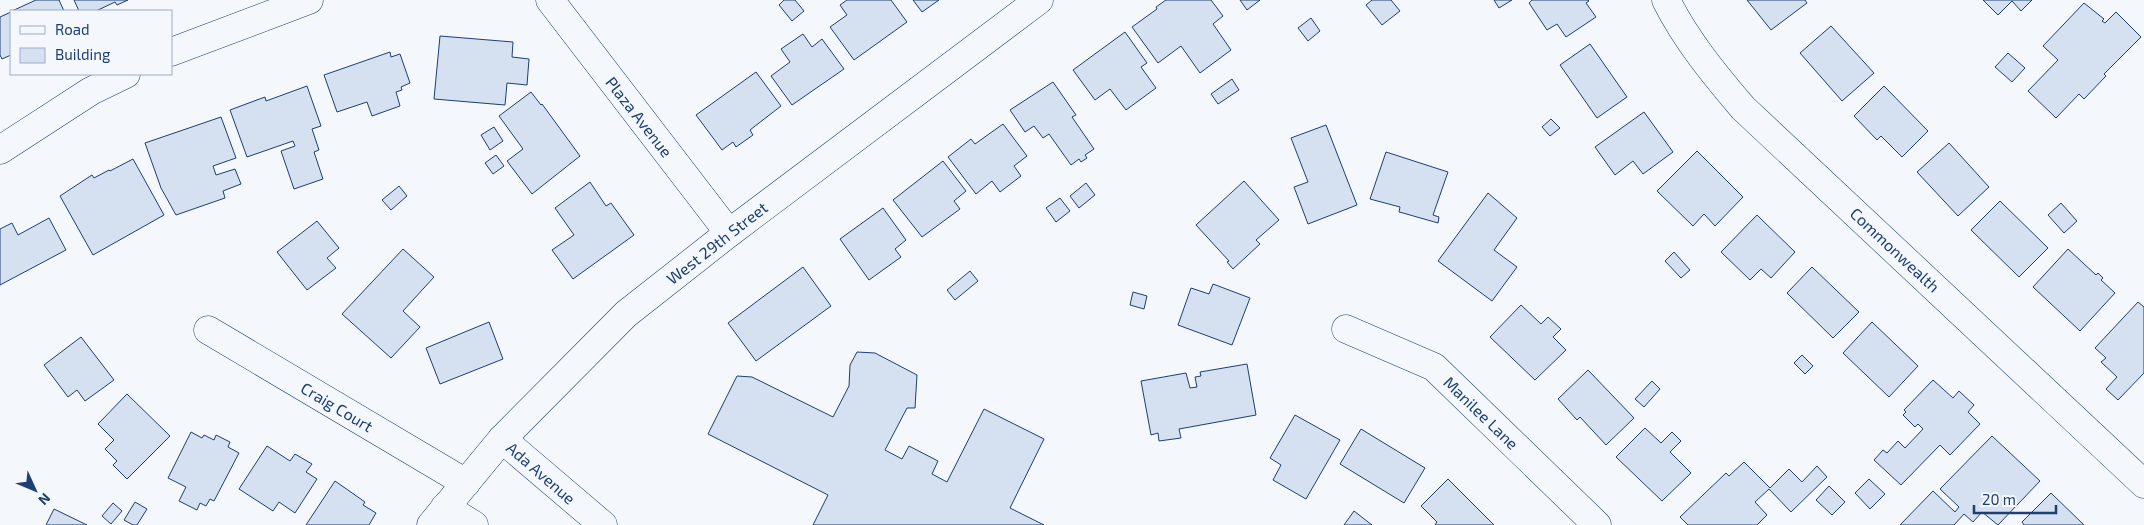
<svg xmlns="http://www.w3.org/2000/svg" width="2144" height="525" viewBox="0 0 2144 525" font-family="'Exo 2',sans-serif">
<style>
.building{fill:#d5e0f0;stroke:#1d3f73}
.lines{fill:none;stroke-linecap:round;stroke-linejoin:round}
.minor-casing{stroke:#1d3f73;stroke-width:29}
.minor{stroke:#f4f7fb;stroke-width:28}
.labels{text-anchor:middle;stroke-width:4;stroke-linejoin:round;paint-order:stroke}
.street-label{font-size:16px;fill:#1d3f73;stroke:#f4f7fb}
</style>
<rect width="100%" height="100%" fill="#f4f7fb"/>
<g class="building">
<path d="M36,0H59L64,11H12Z"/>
<path d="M74,0H128L117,5L115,2L96,11H79Z"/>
<path d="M784,0H795L804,11L792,21L779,5Z"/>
<path d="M847,0H891L907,22L854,60L830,27L847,15L840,5Z"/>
<path d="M913,0H939L922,12Z"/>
<path d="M1166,0H1211L1223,16L1213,24L1231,50L1200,73L1181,46L1158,63L1132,27L1157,9L1156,7Z"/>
<path d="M1240,0H1260L1247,10Z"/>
<path d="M1372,0H1391L1400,11L1382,25L1366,5Z"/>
<path d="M1494,0H1512L1499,8Z"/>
<path d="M1532,0H1588L1589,1L1586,3L1596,17L1566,37L1557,24L1547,30L1529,3Z"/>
<path d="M1747,0H1805L1807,3L1771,30Z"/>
<path d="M1983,0H2032L2021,11L2012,1L1998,15Z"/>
<path d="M2084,3L2104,19L2102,21L2105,23L2116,12L2141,37L2104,74L2106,76L2084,99L2079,94L2056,118L2028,91L2058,60L2043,46Z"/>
<path d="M11,12V55L2,59L0,55V17Z"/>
<path d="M1311,18L1320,31L1308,41L1298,28Z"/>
<path d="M1831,26L1874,73L1842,101L1800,53Z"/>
<path d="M1125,32L1147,63L1141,67L1156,88L1126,110L1110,89L1095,100L1073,70Z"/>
<path d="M803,34L812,47L822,39L844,69L792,105L771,76L790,62L781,49Z"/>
<path d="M440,36L513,42L512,57L529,59L527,85L507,83L505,105L434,99Z"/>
<path d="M1590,44L1627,97L1597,118L1560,65Z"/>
<path d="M390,52L391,57L400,54L410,83L401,87L402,90L396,92L400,106L372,116L367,102L337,112L324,75Z"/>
<path d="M2008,53L2025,68L2012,82L1995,67Z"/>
<path d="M756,72L781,106L750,130L753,135L736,147L733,142L722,150L696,115Z"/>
<path d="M1232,79L1239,90L1218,104L1211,94Z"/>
<path d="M1053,82L1076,115L1072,117L1094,149L1085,155L1087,158L1081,162L1079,159L1071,165L1049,134L1043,138L1034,126L1025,132L1010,110Z"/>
<path d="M307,86L321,126L312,129L319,150L314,152L323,179L294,189L281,151L295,146L293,141L247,157L230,110L265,97L266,101Z"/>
<path d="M1884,86L1928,131L1902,157L1881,136L1877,140L1854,116Z"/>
<path d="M531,92L541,105L542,104L580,156L532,194L507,161L523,149L499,116Z"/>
<path d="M1644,112L1673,152L1643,174L1633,161L1615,175L1595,147Z"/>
<path d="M221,117L236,158L213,166L216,175L235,169L241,184L223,191L225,198L176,215L161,188L145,143Z"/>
<path d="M1551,119L1560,128L1550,136L1542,127Z"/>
<path d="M1003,124L1027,156L1014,166L1021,176L1000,192L992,181L976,194L948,157L971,139L975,144Z"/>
<path d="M1326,125L1357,205L1308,224L1294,187L1308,182L1291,138Z"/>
<path d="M494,127L503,141L490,150L481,135Z"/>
<path d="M1949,143L1989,187L1958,216L1917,172Z"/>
<path d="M1697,151L1743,197L1715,226L1704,214L1693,226L1657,191Z"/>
<path d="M1386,152L1448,172L1433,215L1439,217L1438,223L1403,213L1399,212L1400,207L1370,199Z"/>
<path d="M496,155L504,166L493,174L485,163Z"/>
<path d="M133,159L164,215L93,255L60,196L92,175L94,178L109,170L110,171Z"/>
<path d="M943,161L966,191L954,201L960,209L922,237L893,200Z"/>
<path d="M1244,181L1279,220L1256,240L1260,244L1233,269L1227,262L1229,261L1196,225Z"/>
<path d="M590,182L606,206L611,203L634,235L573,279L552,250L574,235L555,208Z"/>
<path d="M1086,183L1095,195L1079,208L1070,196Z"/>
<path d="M399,186L407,196L391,210L382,200Z"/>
<path d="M1488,193L1517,218L1494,250L1517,267L1492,301L1438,261Z"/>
<path d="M1060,198L1070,211L1056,222L1046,208Z"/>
<path d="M2000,201L2048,248L2019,277L1971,230Z"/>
<path d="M2061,203L2077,221L2064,233L2048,215Z"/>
<path d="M883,208L906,240L895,249L901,257L869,280L840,239Z"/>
<path d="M1757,215L1795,252L1771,278L1761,269L1750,280L1721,252Z"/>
<path d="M49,218L66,250L0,285V229L12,223L18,235Z"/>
<path d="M317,221L339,248L327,258L336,268L307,290L277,252Z"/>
<path d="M403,249L434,277L403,311L420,327L391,358L342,314Z"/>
<path d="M2068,249L2096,275L2098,273L2103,278L2101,280L2115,293L2080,331L2033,287Z"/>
<path d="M1674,252L1690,270L1681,278L1665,261Z"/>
<path d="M803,267L831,306L756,361L728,323Z"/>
<path d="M1812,267L1859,312L1833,338L1787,293Z"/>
<path d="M970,271L978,281L955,300L947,290Z"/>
<path d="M1213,284L1250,298L1232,345L1178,325L1191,288L1209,294Z"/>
<path d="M1133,292L1147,296L1144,309L1130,305Z"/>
<path d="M2138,302L2144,307V373L2118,400L2106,389L2117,377L2101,362L2106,358L2095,348Z"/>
<path d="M1521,305L1541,324L1548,317L1561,329L1553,337L1566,350L1535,380L1490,337Z"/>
<path d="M489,322L503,359L440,384L426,348Z"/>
<path d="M1872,322L1918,366L1889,397L1843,353Z"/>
<path d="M81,337L114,380L85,401L77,390L68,397L44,365Z"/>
<path d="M857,352L875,353L917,375L915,408H907L885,450L902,459L909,446L938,461L932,474L947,482L984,409L1044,439L1010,508L1044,525H813L828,495L708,434L737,376L752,377L833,417L849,386L850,365Z"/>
<path d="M1802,355L1813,366L1805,374L1794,363Z"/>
<path d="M1247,364L1256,415L1179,429L1181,438L1159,441L1158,433L1151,435L1141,381L1186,373L1190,388L1197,387L1195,377L1201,376L1200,372Z"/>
<path d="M1588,370L1634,418L1606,445L1580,417L1577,420L1558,399Z"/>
<path d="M1933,380L1953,398L1959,391L1974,405L1968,412L1980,424L1950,455L1940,445L1901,485L1874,460L1883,450L1887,453L1898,441L1905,448L1923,429L1918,424L1915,427L1903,415L1906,412L1904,410Z"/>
<path d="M1652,381L1660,389L1644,407L1635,399Z"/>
<path d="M127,394L170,436L127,479L113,465L117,461L105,449L114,440L98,424Z"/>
<path d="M1295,415L1340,440L1306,499L1273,480L1281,465L1270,458Z"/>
<path d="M1645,428L1661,443L1672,432L1681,441L1670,452L1691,473L1662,501L1616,457Z"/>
<path d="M1361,429L1425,468L1404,503L1340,464Z"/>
<path d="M191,432L202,438L204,435L214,440L216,435L230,442L228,447L239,453L214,501L210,499L206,506L200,503L197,510L179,501L186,487L168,478Z"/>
<path d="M1992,436L2040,481L1998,525L1982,512L1973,522L1964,514L1954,525H1900L1933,491L1955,512L1959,507L1940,489Z"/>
<path d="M267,446L290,461L295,454L312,464L306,472L317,479L295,513L279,502L273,511L239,489Z"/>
<path d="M1744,462L1770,488L1789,469L1802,482L1817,466L1827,477L1791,512L1769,489L1755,502L1767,515L1757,525H1688L1680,517L1726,473L1729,476Z"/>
<path d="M1448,479L1494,525H1435L1437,522L1421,506Z"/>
<path d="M1869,479L1885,494L1870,509L1855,493Z"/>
<path d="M335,481L365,502L363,505L376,513L369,525H306Z"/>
<path d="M1829,486L1845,502L1832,515L1816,500Z"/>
<path d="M2051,493L2084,525H2024L2022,522Z"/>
<path d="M135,502L147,509L137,525H133L124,520Z"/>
<path d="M113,503L122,511L111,524L102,516Z"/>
<path d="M54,509L87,525H46Z"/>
<path d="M1354,511L1372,525H1344Z"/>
</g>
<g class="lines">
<g class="minor-casing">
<g id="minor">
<path d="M550,0L729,233"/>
<path d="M1666,0C1686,40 1714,74 1743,108L2144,484"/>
<path d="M171,52L309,0"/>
<path d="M0,150L91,91L126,74"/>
<path d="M1346,329L1434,367L1597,525"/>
<path d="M208,330L466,483"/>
<path d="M502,439L603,525"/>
<path d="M445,507L474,525"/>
<path d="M431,525L502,439L626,314L729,233L1039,0"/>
</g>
</g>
<use href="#minor" class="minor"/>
</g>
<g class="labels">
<g class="street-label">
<text transform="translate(639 117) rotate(52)" y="6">Plaza Avenue</text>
<text transform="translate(717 243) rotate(-38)" y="6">West 29th Street</text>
<text transform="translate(1895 250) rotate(43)" y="6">Commonwealth</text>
<text transform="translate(337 407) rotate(31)" y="6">Craig Court</text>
<text transform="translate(1481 413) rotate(44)" y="6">Manilee Lane</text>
<text transform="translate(541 473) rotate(41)" y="6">Ada Avenue</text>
</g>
</g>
<rect x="10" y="10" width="162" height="65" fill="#f4f7fb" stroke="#9eadc5"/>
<rect x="20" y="26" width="25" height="8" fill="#f4f7fb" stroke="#9eadc5"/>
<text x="55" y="35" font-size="15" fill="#1d3f73">Road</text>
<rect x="20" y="48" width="25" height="15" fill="#d5e0f0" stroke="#9eadc5"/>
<text x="55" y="60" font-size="15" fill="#1d3f73">Building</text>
<g transform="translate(35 490) rotate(134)" stroke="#f4f7fb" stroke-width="4" paint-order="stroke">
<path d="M0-4L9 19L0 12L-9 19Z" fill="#1d3f73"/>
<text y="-8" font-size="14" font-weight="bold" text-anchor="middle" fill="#1d3f73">N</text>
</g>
<path d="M1974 505v8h82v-8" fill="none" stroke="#1d3f73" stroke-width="2.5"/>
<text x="1982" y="505" font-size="15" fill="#1d3f73" stroke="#f4f7fb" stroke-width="4" paint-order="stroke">20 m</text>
</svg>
